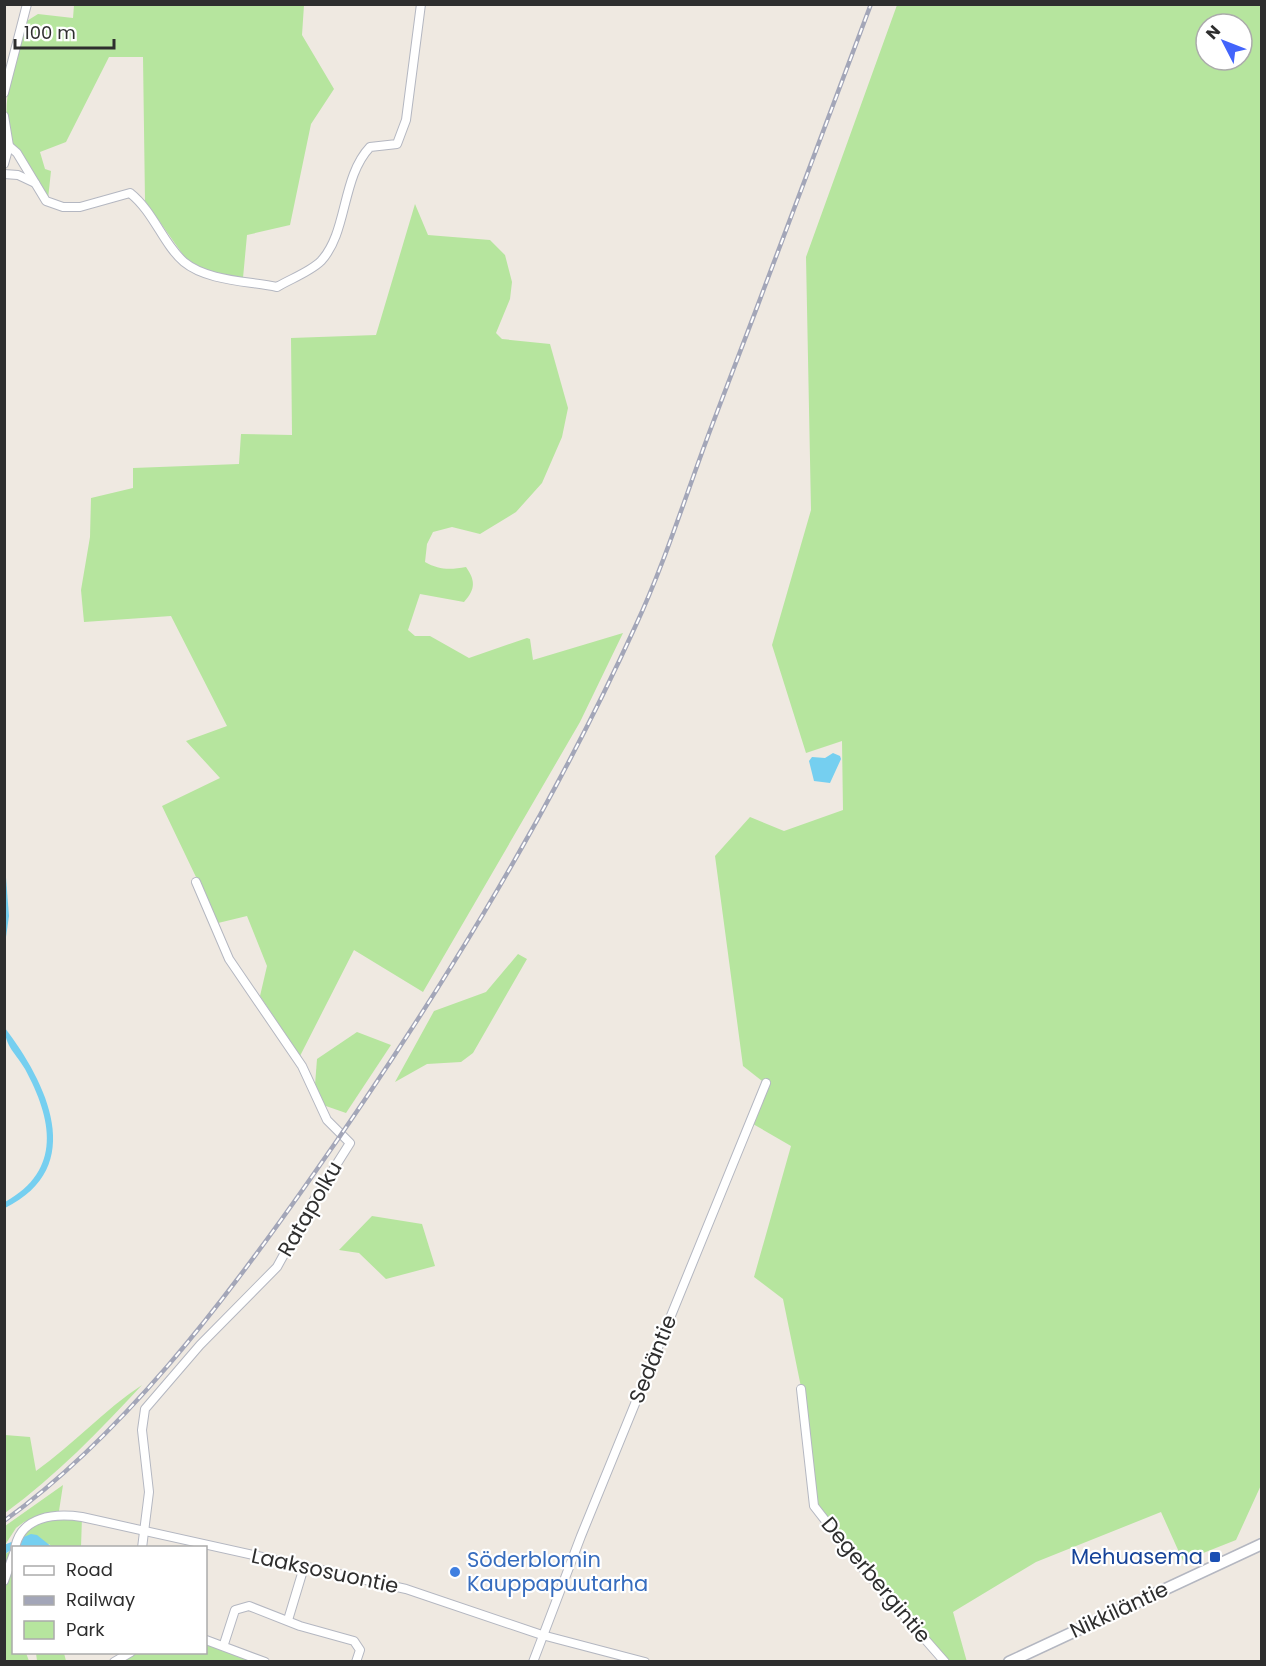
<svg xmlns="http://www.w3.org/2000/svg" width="1266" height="1666" viewBox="0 0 1266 1666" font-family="Poppins,sans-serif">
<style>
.green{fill:#b6e59e;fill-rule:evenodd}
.water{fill:#75cff0}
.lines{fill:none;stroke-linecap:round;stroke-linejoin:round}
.street-casing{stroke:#b4b7c1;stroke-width:10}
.secondary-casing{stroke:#b4b7c1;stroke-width:13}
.street{stroke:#fff;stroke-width:8}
.secondary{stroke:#fff;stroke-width:10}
.rail-casing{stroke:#a3a6b8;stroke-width:4.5}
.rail{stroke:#fff;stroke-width:2;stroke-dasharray:7;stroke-linecap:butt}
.transit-dot{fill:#1a4fb4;stroke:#fff;stroke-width:2}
.shop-dot{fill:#3f7fe0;stroke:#fff;stroke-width:2}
.labels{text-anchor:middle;stroke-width:4.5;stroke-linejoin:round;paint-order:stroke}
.street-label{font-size:21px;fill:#2e2e2e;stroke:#fff}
.transit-label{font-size:21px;fill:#164399;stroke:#fff;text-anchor:end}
.shop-label{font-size:21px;fill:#366cbe;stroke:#fff;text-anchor:start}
</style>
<rect width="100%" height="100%" fill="#efe9e1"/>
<g class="green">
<path d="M74,5H304L302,35L334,89L311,124L290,225L247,235L243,278L205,270L186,259L145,201L143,57H109L66,142L40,152L45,169L51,171L48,199C36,182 18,164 10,146C0,111 13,59 22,24L38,14L73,18Z"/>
<path d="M897,5H1261L1262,1483L1236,1540L1183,1561L1161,1512L1036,1562L953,1612L967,1662L945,1661L814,1506L801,1387L783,1299L754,1277L791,1146L753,1124L766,1084L743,1066L715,856L750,817L784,831L843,810L842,741L806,753L772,645L811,510L806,257ZM1206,24H1242V60H1206Z"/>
<path d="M415,204L428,235L490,240L505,255L512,282L510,299L496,333L502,339L550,344L568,408L562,437L542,483L516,512L480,534L452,527L433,532L427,544L425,562C439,570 450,570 466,567C476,581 475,590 464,602L420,594L408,630L415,636H430L469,658L527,638L530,639L533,660L623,633L580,722L423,992L354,950L300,1056L260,996L267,966L247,916L218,923L162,806L220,778L186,741L227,726L171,616L84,622L81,590L90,537L91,498L133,488V468L239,464L241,434L292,435L291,338L376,335Z"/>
<path d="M518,954L527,959L473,1053L461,1062L427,1064L395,1082L434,1011L486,992Z"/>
<path d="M357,1032L391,1045L346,1113L323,1105L315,1085L317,1059Z"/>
<path d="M372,1216L422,1224L435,1266L386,1279L359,1253L339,1250Z"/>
<path d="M142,1385C99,1431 56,1476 5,1513V1435L30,1437L36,1471C74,1444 105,1409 142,1385Z"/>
<path d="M63,1485L59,1511L24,1522L16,1528L5,1545V1526Z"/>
<path d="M82,1517L81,1547H52L49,1544L18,1541L31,1523Z"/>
<path d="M13,1550L14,1652L26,1653L29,1661L5,1662V1554Z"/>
<path d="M206,1640L266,1662H114L131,1653L206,1652Z"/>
<path d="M36,1653H64L66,1661H37Z"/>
</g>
<g class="water">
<path d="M833,753L840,756L841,759L830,783L814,781L809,761L812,757L825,758Z"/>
<path d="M5,865L9,916L5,944Z"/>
<path d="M5,1028C46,1082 89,1167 5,1208V1202C63,1170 52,1119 25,1069C17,1055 4,1045 5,1028Z"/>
<path d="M31,1534L37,1535L52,1547L14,1548L5,1554L4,1545Z"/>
</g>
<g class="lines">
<g class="street-casing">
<g id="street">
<path d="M4,93L27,4"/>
<path d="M4,116L9,146L17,153L46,201L63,207H80L130,193C154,212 163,244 184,262C207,281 248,281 277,287C290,279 310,272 321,261C348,232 341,178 370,147L397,144L406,120L421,4"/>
<path d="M4,164L9,146"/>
<path d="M4,174L18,175L35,183"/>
<path d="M801,1389L814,1506L860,1565L945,1662"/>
<path d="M15,1548C21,1516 55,1513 82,1517L406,1589L542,1635L645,1662"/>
<path d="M142,1548L149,1492L142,1430L145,1409L200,1345L277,1267L314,1200L350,1143L327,1120L302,1066L229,959L196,882"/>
<path d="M4,1581L14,1553"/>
<path d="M288,1620L304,1567"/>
<path d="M206,1640L265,1662"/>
<path d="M224,1644L235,1610L249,1606L300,1626L354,1641L360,1650L356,1662"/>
<path d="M114,1662L131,1652"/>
<path d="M533,1662L581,1536L766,1083"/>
</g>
</g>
<g class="secondary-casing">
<path id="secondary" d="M1009,1662L1262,1544"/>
</g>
<use href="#street" class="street"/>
<use href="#secondary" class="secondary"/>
<g class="rail-casing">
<path id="rail" d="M4,1521C122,1436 223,1303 306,1185C430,1009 545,824 635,627C665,563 686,494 711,428C765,287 818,146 871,4"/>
</g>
<use href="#rail" class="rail"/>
</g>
<rect class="transit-dot" x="1209" y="1551" width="12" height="12" rx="3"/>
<circle class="shop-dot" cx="455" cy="1572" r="6"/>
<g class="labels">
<g class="street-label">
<text transform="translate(310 1209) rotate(-60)" y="7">Ratapolku</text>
<text transform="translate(653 1359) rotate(-68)" y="7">Sedäntie</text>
<text transform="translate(325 1571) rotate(12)" y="7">Laaksosuontie</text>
<text transform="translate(876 1580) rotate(50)" y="7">Degerbergintie</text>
<text transform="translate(1119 1610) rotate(-25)" y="7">Nikkiläntie</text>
</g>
<g class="transit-label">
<text x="1203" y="1564">Mehuasema</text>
</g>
<g class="shop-label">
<text x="467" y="1567">Söderblomin<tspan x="467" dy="24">Kauppapuutarha</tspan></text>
</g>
</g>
<rect width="1266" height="1666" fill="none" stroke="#2e2e2e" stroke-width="12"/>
<rect x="12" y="1546" width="195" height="108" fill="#ffffff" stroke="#ababab" stroke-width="1.5"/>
<rect x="24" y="1566" width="30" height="9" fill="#ffffff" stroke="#ababab" stroke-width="1.5"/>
<text x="66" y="1576" font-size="18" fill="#2e2e2e">Road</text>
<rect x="24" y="1596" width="30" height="9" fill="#a3a6b8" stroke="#ababab" stroke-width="1.5"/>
<text x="66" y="1606" font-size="18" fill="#2e2e2e">Railway</text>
<rect x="24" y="1621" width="30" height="18" fill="#b6e59e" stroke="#ababab" stroke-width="1.5"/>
<text x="66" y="1636" font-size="18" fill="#2e2e2e">Park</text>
<g transform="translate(1224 42) rotate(312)"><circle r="28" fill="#ffffff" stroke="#ababab" stroke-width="1.5"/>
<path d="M0-4.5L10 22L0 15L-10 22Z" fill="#4264fb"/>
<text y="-9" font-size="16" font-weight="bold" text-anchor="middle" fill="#2e2e2e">N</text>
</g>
<path d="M15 39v9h99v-9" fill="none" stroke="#2e2e2e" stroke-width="3"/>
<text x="24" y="39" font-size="18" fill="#2e2e2e" stroke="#ffffff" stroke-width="4.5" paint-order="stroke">100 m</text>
</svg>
